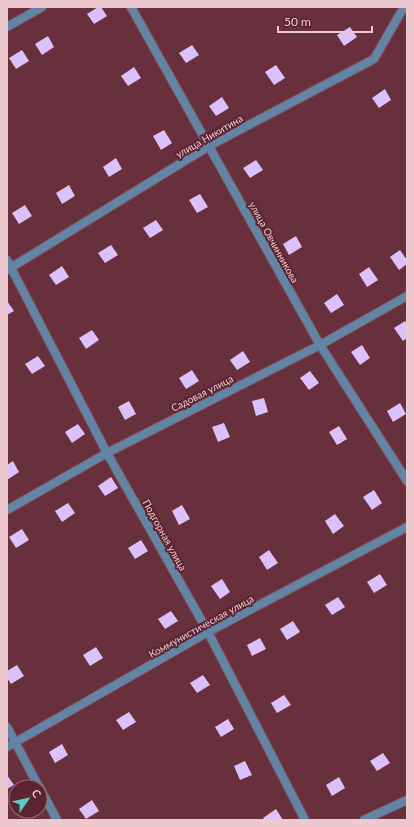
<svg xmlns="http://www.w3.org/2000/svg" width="414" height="827" viewBox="0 0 414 827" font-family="Lato,sans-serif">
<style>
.building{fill:#dcc0f9}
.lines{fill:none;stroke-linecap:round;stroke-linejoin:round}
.minor-casing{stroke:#834e5a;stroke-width:10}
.tertiary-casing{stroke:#834e5a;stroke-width:10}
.minor{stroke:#6285a6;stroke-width:8}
.tertiary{stroke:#6285a6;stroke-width:8}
.labels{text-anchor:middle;stroke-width:4;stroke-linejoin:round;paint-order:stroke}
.street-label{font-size:10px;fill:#edc9cf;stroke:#5c2432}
</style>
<rect width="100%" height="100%" fill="#682f3d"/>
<g class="building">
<path d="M98,7H101L107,16L94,24L87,14Z"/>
<path d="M350,27L357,37L344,46L337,35Z"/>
<path d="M48,36L54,47L42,55L35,44Z"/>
<path d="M192,45L199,55L186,63L179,53Z"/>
<path d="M22,50L29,61L16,69L9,58Z"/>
<path d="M276,65L285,78L274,85L265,72Z"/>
<path d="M134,67L141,78L128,86L121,76Z"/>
<path d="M385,89L391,100L379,108L372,98Z"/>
<path d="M222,97L229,108L216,116L209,106Z"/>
<path d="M164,130L172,143L161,150L153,136Z"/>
<path d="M116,158L122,169L109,177L103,167Z"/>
<path d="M256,160L263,170L250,178L243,168Z"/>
<path d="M69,185L75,196L62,204L56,193Z"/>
<path d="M200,194L208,207L197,213L189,200Z"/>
<path d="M25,205L32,216L19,224L12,213Z"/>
<path d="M156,220L163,230L150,238L143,228Z"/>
<path d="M296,236L302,247L289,255L283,244Z"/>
<path d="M111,245L118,255L105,263L98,253Z"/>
<path d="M400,250L407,260V264L399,270L390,257Z"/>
<path d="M62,266L69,277L56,285L49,275Z"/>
<path d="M369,267L378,280L367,287L359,274Z"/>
<path d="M337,294L344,305L331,313L324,303Z"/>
<path d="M7,301L14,311L7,315Z"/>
<path d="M405,321L407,324V338L403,341L394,328Z"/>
<path d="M92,330L99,340L86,349L79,338Z"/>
<path d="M362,345L370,358L360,365L351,352Z"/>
<path d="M243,351L250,362L237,370L230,360Z"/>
<path d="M38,356L45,366L32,374L25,364Z"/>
<path d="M192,370L199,381L186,389L179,378Z"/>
<path d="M310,371L319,383L309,390L300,378Z"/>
<path d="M264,398L268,412L256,416L252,401Z"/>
<path d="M129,401L136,414L125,420L118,407Z"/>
<path d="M400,403L406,414L393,422L387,411Z"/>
<path d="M224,423L230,437L218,442L212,427Z"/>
<path d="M78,424L85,434L72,443L65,432Z"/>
<path d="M339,426L347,439L337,445L329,432Z"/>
<path d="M13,461L19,472L7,480V465Z"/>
<path d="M111,477L118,488L105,496L98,486Z"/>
<path d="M374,490L382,503L372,510L363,497Z"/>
<path d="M68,503L75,513L62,522L55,511Z"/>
<path d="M182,505L190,519L179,525L172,511Z"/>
<path d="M335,514L344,526L333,534L325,521Z"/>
<path d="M22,529L29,540L16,548L9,537Z"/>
<path d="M141,540L148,551L135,559L128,548Z"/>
<path d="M269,550L278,563L267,570L259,557Z"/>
<path d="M380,574L387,585L374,593L367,582Z"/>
<path d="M222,579L230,592L220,599L211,586Z"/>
<path d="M338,597L345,607L332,615L325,605Z"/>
<path d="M171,611L178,621L165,629L158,619Z"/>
<path d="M293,621L300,632L287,640L280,629Z"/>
<path d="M260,638L266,649L252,656L247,645Z"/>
<path d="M96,647L103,658L90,666L83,655Z"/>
<path d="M17,665L24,676L11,684L7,678V671Z"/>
<path d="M203,675L210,685L197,693L190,683Z"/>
<path d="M284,695L291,705L277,713L271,703Z"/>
<path d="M129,712L136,722L123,730L116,720Z"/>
<path d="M228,719L234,729L221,737L215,727Z"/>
<path d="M62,744L68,755L55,763L49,752Z"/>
<path d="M383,753L390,763L377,771L370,761Z"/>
<path d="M245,761L252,775L240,780L234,766Z"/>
<path d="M7,775L14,785L7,789Z"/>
<path d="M339,777L345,788L332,796L326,785Z"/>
<path d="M92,800L99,811L86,819L79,809Z"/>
<path d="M276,809L283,820H265L263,818Z"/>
</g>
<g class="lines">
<g class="minor-casing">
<g id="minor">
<path d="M131,7L320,345L407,481"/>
<path d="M7,27L42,7"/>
<path d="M7,260L107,453L208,632L305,820"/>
<path d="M7,270L209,146L374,59L404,7"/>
<path d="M7,510L107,453L320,345L407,296"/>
<path d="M7,727L39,787"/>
<path d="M7,747L208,632L407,527"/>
<path d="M40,788L57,820"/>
</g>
</g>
<g class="tertiary-casing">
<path id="tertiary" d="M364,820L407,800"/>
</g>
<use href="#minor" class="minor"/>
<use href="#tertiary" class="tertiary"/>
</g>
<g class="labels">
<g class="street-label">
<text transform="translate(209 136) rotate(-30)" y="4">улица Никитина</text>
<text transform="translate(274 242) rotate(61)" y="4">улица Овчинникова</text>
<text transform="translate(202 393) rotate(-27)" y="4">Садовая улица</text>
<text transform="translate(165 535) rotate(61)" y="4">Подгорная улица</text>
<text transform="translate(201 626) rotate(-29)" y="4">Коммунистическая улица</text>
</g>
</g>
<rect width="414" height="827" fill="none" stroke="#edc9cf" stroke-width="16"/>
<g transform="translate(28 799) rotate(56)"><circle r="19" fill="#5c2432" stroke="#966671"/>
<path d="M0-3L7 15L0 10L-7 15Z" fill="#56cec3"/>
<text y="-6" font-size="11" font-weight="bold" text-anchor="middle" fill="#edc9cf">С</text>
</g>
<path d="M278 26v6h94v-6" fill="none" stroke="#edc9cf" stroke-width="2"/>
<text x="284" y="26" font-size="12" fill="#edc9cf" stroke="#5c2432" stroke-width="3" paint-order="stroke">50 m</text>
</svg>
